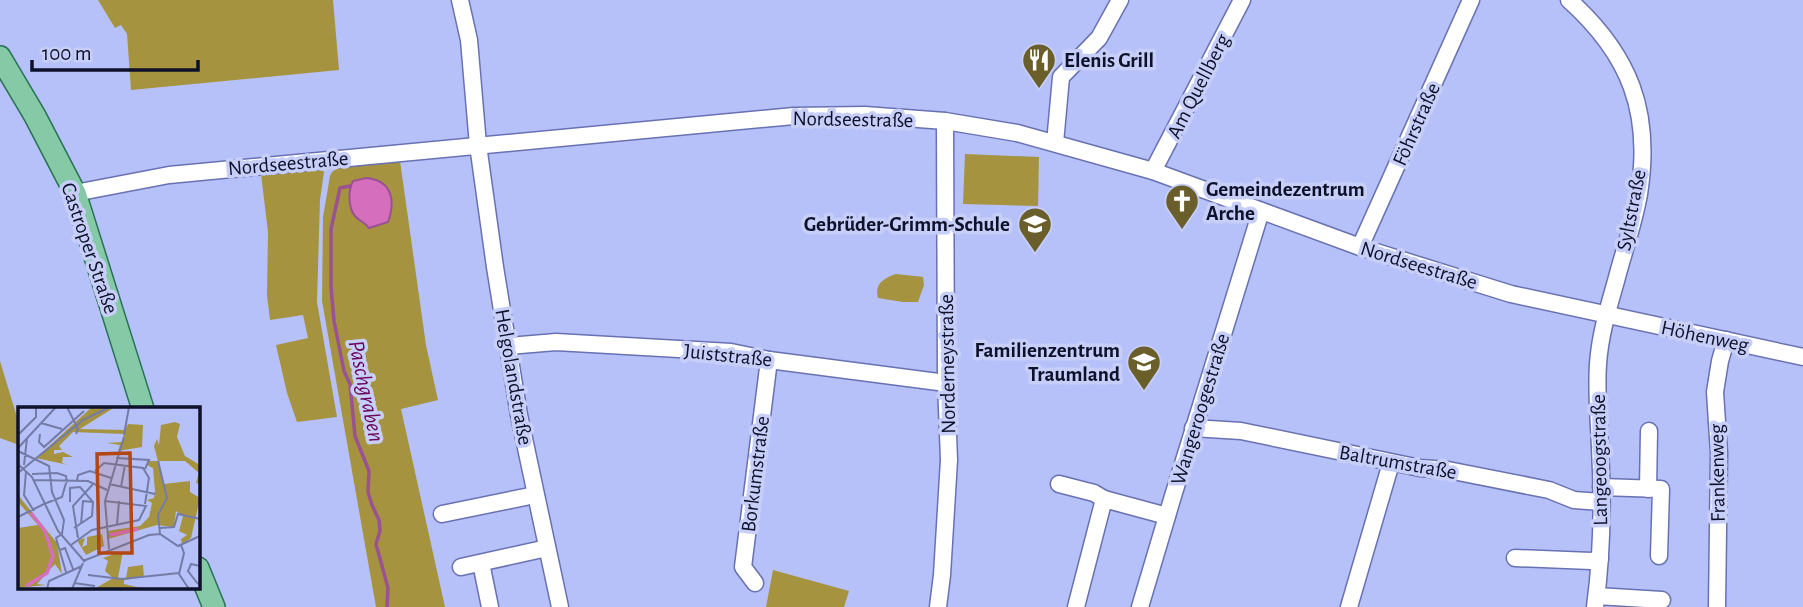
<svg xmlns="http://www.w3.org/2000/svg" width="1803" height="607" viewBox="0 0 1803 607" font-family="'Alegreya Sans',sans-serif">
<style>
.green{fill:#a69340}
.water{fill:#d66ebe;stroke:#9a5292;stroke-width:2}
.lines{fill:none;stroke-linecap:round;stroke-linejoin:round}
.stream{stroke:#9a5292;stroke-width:3.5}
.minor-casing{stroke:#6871b2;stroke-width:19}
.major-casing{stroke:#277154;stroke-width:24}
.minor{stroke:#fff;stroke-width:16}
.major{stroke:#85c9a6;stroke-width:21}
.labels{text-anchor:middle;stroke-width:7;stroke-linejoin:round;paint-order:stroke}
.poi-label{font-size:21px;font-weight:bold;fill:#0e112a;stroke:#c7cff9;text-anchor:start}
.street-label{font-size:21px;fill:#0e112a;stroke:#c7cff9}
.water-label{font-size:23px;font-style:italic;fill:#690459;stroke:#c7cff9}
.inset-river{fill:none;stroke:#d66ebe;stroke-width:3.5}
.inset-road{fill:none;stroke:#737ba6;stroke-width:2}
.view{fill:#b24714;fill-opacity:0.15;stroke:#b24714;stroke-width:3.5}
.inset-edge{fill:none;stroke:#0e112a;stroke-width:3.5}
</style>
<rect width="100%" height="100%" fill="#b6c1f9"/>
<g class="green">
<path d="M98,0H333L339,70L131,90L127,34L121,25L115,28Z"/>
<path d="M965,154L1039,157L1038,206L963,204Z"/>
<path d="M400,161L426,345L438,400L401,409L445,607H376L322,301L323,217L330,176L332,172L340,166Z"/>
<path d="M322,168L324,172L320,200L317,302L337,417L297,422L287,393L276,345L308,338L303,315L270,320L267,295L268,232L261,174Z"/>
<path d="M896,274L923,277L924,285L918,302H903L878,298C874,284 884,278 896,274Z"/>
<path d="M0,361L19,424V445L0,438Z"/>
<path d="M773,570L849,591L844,607H766Z"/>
</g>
<path class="water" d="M366,178C392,180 396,201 388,222L369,228C365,222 360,222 355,216C348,208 348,190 353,181Z"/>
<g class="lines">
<path class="stream" d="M350,186L340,188L331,229V286L334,321L344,371L350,384L355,436L369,471L368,492L372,505L379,520L380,531L376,544L388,588L387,607"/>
<g class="minor-casing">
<g id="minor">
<path d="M460,0L469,40L478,145L495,267L519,415L560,607"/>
<path d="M1569,0C1630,55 1652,112 1639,194C1634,224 1623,253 1616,281C1608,309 1600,335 1598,364C1596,392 1599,420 1600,448C1603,501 1602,555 1595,607"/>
<path d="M1055,143L1061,77L1099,38L1120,0"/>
<path d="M1153,171L1242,0"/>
<path d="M75,193L169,175L794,116L865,115L945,121L1017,133L1153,171L1360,247L1511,294L1803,357"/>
<path d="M1360,247L1471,0"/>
<path d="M508,346L556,342L731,352L769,360L946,383"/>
<path d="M1193,428L1241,431L1420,468L1448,470L1549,490L1574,500L1601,502"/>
<path d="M1059,484L1094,493L1104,499"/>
<path d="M1601,487L1661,489L1659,556"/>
<path d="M1648,489L1649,431"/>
<path d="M442,514L535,495"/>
<path d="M1515,558L1591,561L1600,559"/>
<path d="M481,563L490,607"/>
<path d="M461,567L547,548"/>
<path d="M755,583L743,567L769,360"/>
<path d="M1597,596L1662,600"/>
<path d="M938,607L942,575L949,460L946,383L945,121"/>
<path d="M1076,607L1104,499L1167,516"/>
<path d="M1140,607L1173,496L1261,211"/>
<path d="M1349,607L1391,463"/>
<path d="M1717,607L1719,453L1715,392L1720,361L1726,340"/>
</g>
</g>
<g class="major-casing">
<g id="major">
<path d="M0,57L35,116L75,193L143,409"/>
<path d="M198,568L214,607"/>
</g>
</g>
<use href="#minor" class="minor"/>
<use href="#major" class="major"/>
</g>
<defs>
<g id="restaurant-pin" transform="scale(1.75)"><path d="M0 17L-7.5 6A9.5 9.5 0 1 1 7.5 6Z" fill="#6a5e2b" stroke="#c7cff9"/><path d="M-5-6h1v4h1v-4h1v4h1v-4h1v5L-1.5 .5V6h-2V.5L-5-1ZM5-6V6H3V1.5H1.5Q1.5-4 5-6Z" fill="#fff"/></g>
<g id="church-pin" transform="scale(1.75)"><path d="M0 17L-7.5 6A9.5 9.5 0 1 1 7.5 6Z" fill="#6a5e2b" stroke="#c7cff9"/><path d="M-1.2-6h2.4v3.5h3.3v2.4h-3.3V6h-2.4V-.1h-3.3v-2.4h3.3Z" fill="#fff"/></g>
<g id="school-pin" transform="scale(1.75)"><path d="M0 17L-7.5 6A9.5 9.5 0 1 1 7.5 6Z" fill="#6a5e2b" stroke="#c7cff9"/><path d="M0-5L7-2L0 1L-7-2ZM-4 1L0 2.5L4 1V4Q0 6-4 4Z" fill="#fff"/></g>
</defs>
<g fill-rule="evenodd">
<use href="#restaurant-pin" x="1039" y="60"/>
<use href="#church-pin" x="1182" y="201"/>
<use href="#school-pin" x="1035" y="224"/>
<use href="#school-pin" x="1144" y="362"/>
</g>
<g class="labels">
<g class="poi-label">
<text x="1064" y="67">Elenis Grill</text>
<text x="1206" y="196">Gemeindezentrum<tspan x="1206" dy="24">Arche</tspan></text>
<text x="1010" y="231" text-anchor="end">Gebrüder-Grimm-Schule</text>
<text x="1120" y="357" text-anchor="end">Familienzentrum<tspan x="1120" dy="24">Traumland</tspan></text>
</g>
<g class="street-label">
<text transform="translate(1198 86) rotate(-63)" y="7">Am Quellberg</text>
<text transform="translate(853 119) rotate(1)" y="7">Nordseestraße</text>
<text transform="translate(1416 124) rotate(-66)" y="7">Föhrstraße</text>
<text transform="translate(288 163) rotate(-5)" y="7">Nordseestraße</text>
<text transform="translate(1631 210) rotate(-79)" y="7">Syltstraße</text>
<text transform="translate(90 248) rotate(71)" y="7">Castroper Straße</text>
<text transform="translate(1419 265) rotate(17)" y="7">Nordseestraße</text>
<text transform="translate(1705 336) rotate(12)" y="7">Höhenweg</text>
<text transform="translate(728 355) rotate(6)" y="7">Juiststraße</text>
<text transform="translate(947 364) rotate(-91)" y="7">Norderneystraße</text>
<text transform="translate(514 377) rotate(80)" y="7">Helgolandstraße</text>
<text transform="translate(1200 409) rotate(-73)" y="7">Wangeroogestraße</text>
<text transform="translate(1599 460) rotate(-91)" y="7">Langeoogstraße</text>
<text transform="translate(1398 462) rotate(10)" y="7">Baltrumstraße</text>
<text transform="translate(1717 473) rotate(-91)" y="7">Frankenweg</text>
<text transform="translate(755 474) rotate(-83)" y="7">Borkumstraße</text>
</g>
<g class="water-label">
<text transform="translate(367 391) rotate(78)" y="8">Paschgraben</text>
</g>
</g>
<g transform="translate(18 407)">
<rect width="182" height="182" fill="#b6c1f9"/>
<path d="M74,0H97L62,22L107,23L110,17L125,18L124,40L100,44L102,38L89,36L104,35L106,27L55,25L41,39L44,43H36V47L45,45L55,50H45L44,56L50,58L18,51ZM157,15L162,17L159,30L167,49L182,58V77L178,76L181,66L167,54H141L146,77L172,74V85L182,91L173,131L164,137L163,132L169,128L161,124L165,109L158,104L156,120L139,118L90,132L89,124L122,119L131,110L134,96L129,93L136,91L137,84L135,61L129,58L131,54H140L136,39L139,32L141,38L143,18ZM0,88L39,136L44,167L37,157L19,177L28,178L0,181V121L20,118L0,95ZM84,127L86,139L68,148L60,135L61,133L67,131L64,140L69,138V130ZM105,144L100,171H108L110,160L125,158L126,170L106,173V177L123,181H78L95,171L87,164L90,154L85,151Z" fill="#a69340"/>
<path class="inset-river" d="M92,128L120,122M8,179L29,166L35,149L27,124L13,106"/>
<path class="inset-road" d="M49,0L60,22L58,27M23,16L44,22M22,27L21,35L26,40L66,4M0,28L18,10V0M106,28L111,0M0,41L38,0M0,44L31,59L34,85L46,113L44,127L38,131L48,165M98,51L131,53L127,62M140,54L149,91L140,108L142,127M1,58L14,70L40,124L67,155M6,58L9,31M77,64L86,56L125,61L131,71L127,97M8,65L6,88L16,104M0,66L65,13L92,0M14,67L39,66L48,69L49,76M15,73L70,74L89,83M59,74L60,68L72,64L93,71M91,77L137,87M103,80L107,58M52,95V81L62,80L75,95L74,109L56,121M26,97L44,90L48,76M0,110L26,97M63,117L65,94L75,95M99,118L101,94M142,121L156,120L160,107L182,112M60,131L55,99L76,76M53,138L74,123L121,113L128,99L87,94M163,138L166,146L161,167L171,182M91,142L87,94L106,30M42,143L47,141L55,162M65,154L131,128L142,127L160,139L182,129M70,168L104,172L161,166M56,176L77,179M180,177L170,164L173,157L182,159M29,182L31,174L64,159M54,182L65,156"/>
<path class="view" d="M112,46L114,146H81L79,47Z"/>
<rect width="182" height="182" class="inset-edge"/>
</g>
<path d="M32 60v10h166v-10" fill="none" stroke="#0e112a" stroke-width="3.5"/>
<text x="42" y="60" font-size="21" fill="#0e112a" stroke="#c7cff9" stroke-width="5" paint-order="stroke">100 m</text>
</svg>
